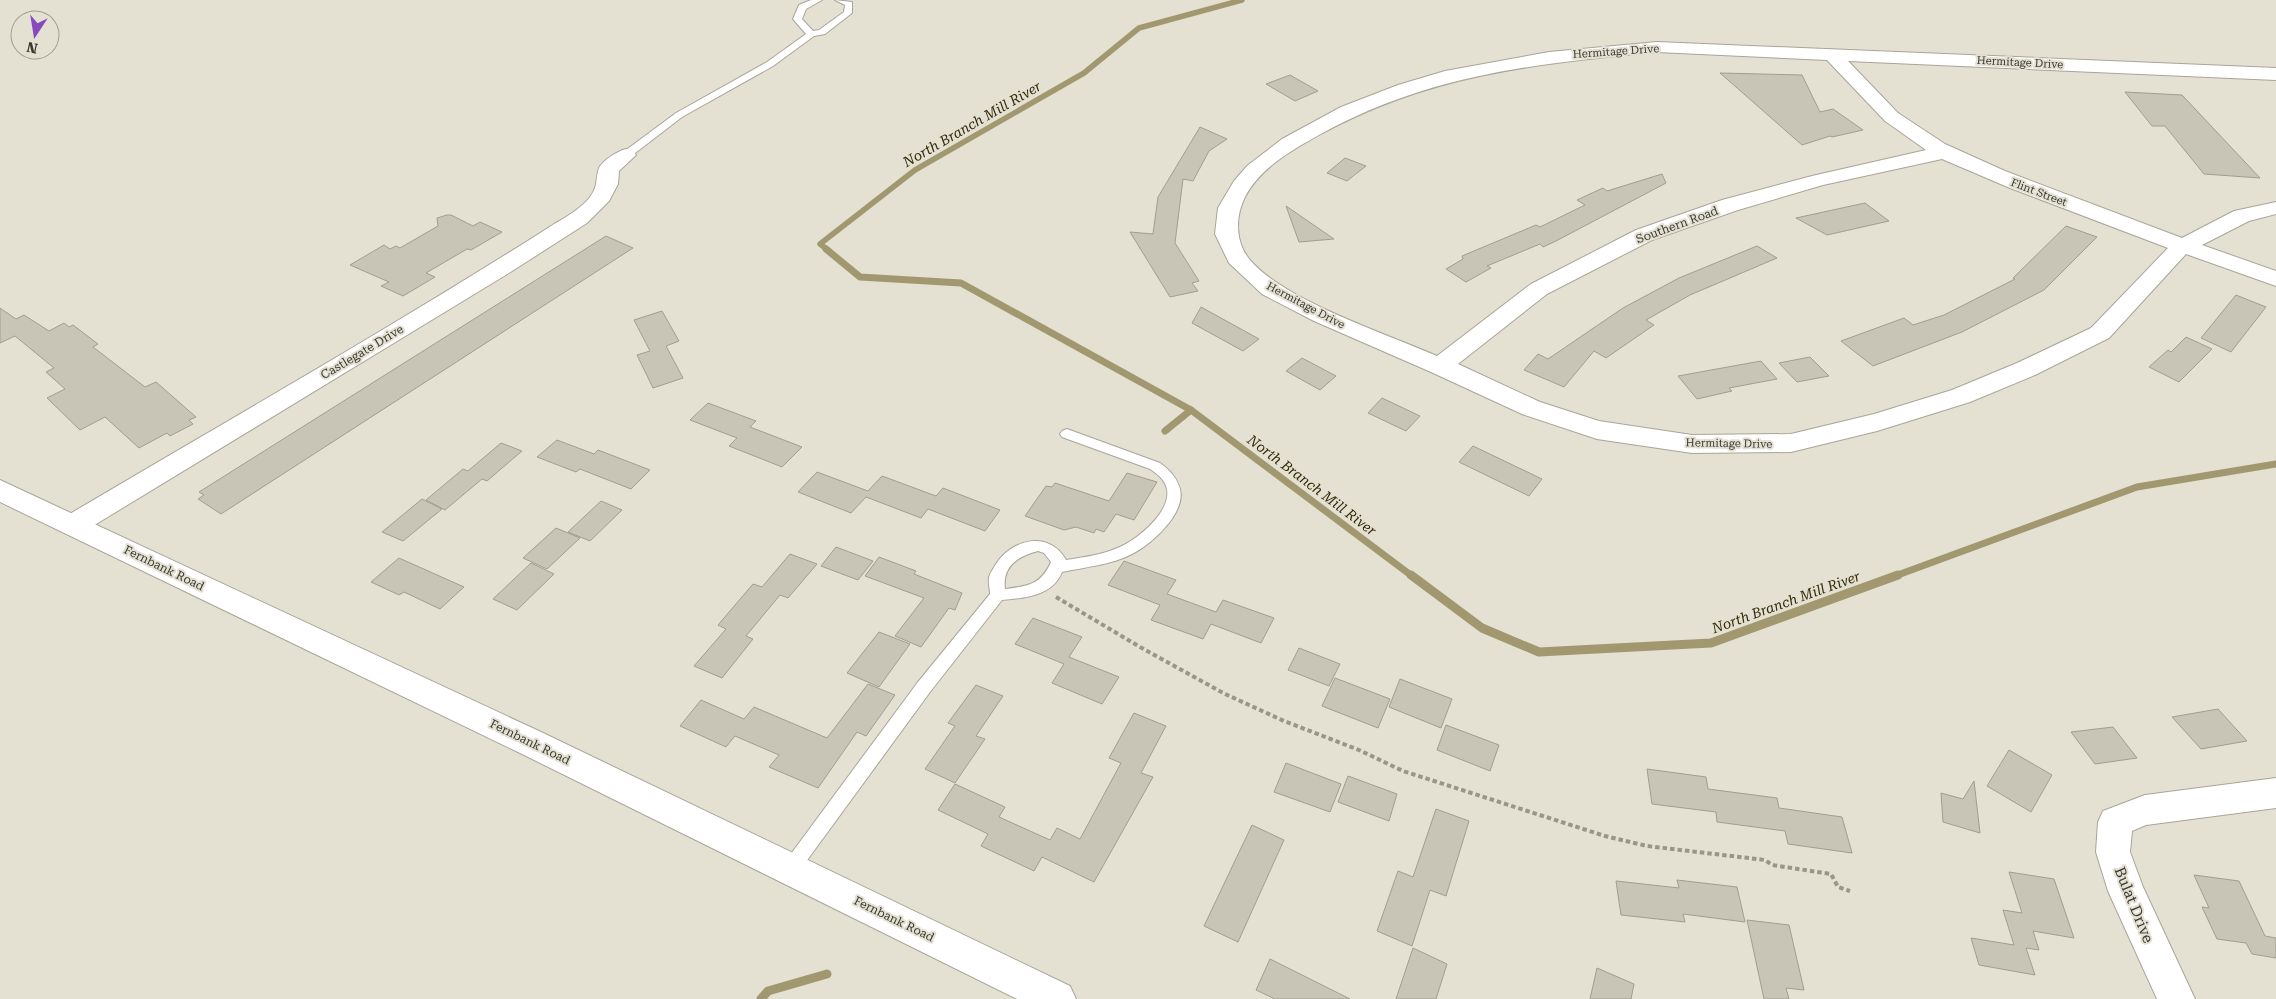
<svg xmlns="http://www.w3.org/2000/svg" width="2276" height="999" viewBox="0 0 2276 999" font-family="'Roboto Serif',serif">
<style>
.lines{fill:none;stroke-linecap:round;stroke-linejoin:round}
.stream-far2{stroke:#a29870;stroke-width:5.5}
.stream-far1{stroke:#a29870;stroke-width:7}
.stream{stroke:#a29870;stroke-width:9}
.building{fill:#c8c4b6;stroke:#a19e90}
.service-casing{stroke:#a8a598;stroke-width:2}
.minor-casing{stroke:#a8a598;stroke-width:2}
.secondary-casing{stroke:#a8a598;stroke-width:2}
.path{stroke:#98968b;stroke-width:4;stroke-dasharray:4.5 3;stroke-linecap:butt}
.service{fill:#fff;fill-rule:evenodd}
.minor{fill:#fff;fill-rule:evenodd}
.secondary{fill:#fff;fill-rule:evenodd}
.labels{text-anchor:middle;stroke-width:4;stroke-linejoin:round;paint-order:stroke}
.far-street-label{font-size:11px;fill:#3a3933;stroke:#e4e1d3}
.street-label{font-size:12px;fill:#3a3933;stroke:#e4e1d3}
.water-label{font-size:14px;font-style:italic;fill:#312a06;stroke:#e4e1d3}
.near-street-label{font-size:15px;fill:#3a3933;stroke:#e4e1d3}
</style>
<rect width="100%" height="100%" fill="#e4e1d3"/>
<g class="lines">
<path class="stream-far2" d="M828,250L820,244L915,170L1084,73L1139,28L1242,0"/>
<g class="stream-far1">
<path d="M826,249L860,277L961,283L1191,410L1412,576"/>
<path d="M1165,431L1191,410"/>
<path d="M1895,576L2137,487L2276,464"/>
</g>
<g class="stream">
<path d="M1411,575L1482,628L1539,652L1711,643L1898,575"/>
<path d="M761,999L768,991L827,974"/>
</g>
</g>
<g class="building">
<path d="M1720,73L1802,75L1820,112L1833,109L1863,130L1832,137L1830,136L1802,145Z"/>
<path d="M1290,75L1318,91L1295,101L1266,84Z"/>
<path d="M2125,92L2182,95L2260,178L2204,174L2165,126H2152Z"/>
<path d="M1200,127L1227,139L1209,151L1193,181L1183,179L1175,243L1199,281L1192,283L1198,291L1170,297L1130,232L1153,234L1158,197Z"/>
<path d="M1345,158L1366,166L1347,181L1327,173Z"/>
<path d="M1662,174L1666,183L1556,241L1543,247L1540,244L1487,266L1491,268L1466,282L1446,269L1463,259L1462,256L1536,225L1540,227L1585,205L1577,200L1603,188L1607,191Z"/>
<path d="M1865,203L1889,221L1827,235L1796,218Z"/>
<path d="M1286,206L1334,239L1299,242Z"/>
<path d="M447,215H451L473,226L480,222L502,232L471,250L467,249L426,273L435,277L403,296L381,286L389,282L350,265L384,245L390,249L396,246L400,248L438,226L437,218Z"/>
<path d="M2066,226L2097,237L2044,290L1962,332L1873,366L1841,341L1904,318L1913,325L1944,315L2015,279L2013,278Z"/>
<path d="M606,236L633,248L221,514L198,499L204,495L199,492Z"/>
<path d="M1757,246L1777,258L1690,295L1646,320L1654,325L1606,358L1594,351L1564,387L1524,370L1538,354L1548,359L1623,308L1679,278Z"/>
<path d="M2236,295L2266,307L2231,352L2201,338Z"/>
<path d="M1201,307L1259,339L1243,351L1192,323Z"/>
<path d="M0,308L16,319L24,315L49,331L64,323L69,327L73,325L98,344L93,347L145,387L156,382L196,417L189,420L193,424L170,436L167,433L139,448L105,417L80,430L47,398L65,389L46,372L54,368L15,336L0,343Z"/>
<path d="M662,311L679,341L666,346L683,378L653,388L637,355L650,351L634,320Z"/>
<path d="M2186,337L2212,349L2179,382L2149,367L2168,350L2171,352Z"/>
<path d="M1810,357L1829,376L1797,382L1779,363Z"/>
<path d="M1302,358L1336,376L1320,390L1286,371Z"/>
<path d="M1761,361L1777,379L1729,388L1732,391L1697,399L1678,376Z"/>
<path d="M1382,398L1420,416L1406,431L1368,413Z"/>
<path d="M708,403L756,421L750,427L802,447L782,467L729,446L737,438L690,420Z"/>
<path d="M557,440L594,454L598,450L650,470L631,489L580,469L576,472L537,457Z"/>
<path d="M501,443L522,451L487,481L482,479L445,510L426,500L463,469L468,471Z"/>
<path d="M1473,446L1542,479L1529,496L1459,462Z"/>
<path d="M817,472L868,491L882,476L936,496L943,488L1000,510L985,531L928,509L921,518L866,497L851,513L798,492Z"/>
<path d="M1127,473L1157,482L1134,520L1116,514L1104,532L1096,529L1094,533L1076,527L1064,530L1025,516L1046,486L1052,487L1055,483L1109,501Z"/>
<path d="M422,499L442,509L403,541L382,532Z"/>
<path d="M601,501L622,510L590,541L568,532Z"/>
<path d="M556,528L580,538L547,569L523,558Z"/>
<path d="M836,547L873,561L858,580L821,566Z"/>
<path d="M790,554L817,564L788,598L780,595L746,636L753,639L722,678L694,666L726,629L718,625L753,584L762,587Z"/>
<path d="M879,557L916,571L914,574L962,593L955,610L949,608L921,647L895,636L924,598L865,576Z"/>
<path d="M399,558L464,587L440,609L404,592L399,595L371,582Z"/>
<path d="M1124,561L1176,580L1167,594L1216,612L1223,600L1274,618L1261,643L1211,624L1203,639L1151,620L1160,605L1108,585Z"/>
<path d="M531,563L554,574L517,610L493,599Z"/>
<path d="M1033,618L1082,637L1069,657L1119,677L1102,704L1052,683L1064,664L1015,644Z"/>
<path d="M879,632L910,644L879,687L847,673Z"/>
<path d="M1299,648L1340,664L1329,686L1288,670Z"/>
<path d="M1335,678L1390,699L1378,728L1322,706Z"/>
<path d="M1400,679L1452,699L1441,728L1389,707Z"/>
<path d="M868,684L895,695L866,736L857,732L818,788L769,767L779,755L735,736L726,747L680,726L701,700L744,719L754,707L827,738Z"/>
<path d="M976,685L1003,696L976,736L985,739L955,783L925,769L955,726L948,723Z"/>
<path d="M2218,709L2247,741L2201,749L2172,717Z"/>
<path d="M1134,713L1166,726L1141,773L1153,777L1094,882L1042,857L1034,871L981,846L988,834L938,810L955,784L1005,807L999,817L1050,840L1057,828L1080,839L1121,763L1109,758Z"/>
<path d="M1446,725L1499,745L1490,771L1437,750Z"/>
<path d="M2113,727L2137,758L2095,764L2071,732Z"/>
<path d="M2009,750L2052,775L2031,812L1987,786Z"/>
<path d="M1286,763L1341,784L1330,812L1274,792Z"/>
<path d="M1647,769L1706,777L1708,789L1777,798L1779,808L1842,817L1852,853L1788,844L1785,831L1717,822L1716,812L1652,804Z"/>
<path d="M1348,776L1397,794L1389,821L1338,802Z"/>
<path d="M1974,781L1980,833L1943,822L1941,793L1963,799Z"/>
<path d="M1436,809L1469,821L1446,896L1430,890L1412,946L1377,931L1398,871L1413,877Z"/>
<path d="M1252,825L1284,840L1238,942L1204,926Z"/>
<path d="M2009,872L2054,879L2074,938L2033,931L2039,950L2026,948L2035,975L1979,965L1971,938L2014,945L2003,910L2022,913Z"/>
<path d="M2194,875L2239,881L2265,936L2276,938V958L2252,954L2246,943L2217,939L2202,907L2209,908Z"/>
<path d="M1677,880L1737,887L1745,922L1683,914L1685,922L1621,915L1616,881L1679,888Z"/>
<path d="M1747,920L1789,925L1804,990L1786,988L1789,999H1764Z"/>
<path d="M1413,948L1447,964L1436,999H1396Z"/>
<path d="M1270,959L1350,999H1275L1256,990Z"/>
<path d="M1597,968L1634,984L1631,999H1590Z"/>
</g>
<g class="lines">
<g class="service-casing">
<g id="service">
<path d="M811,0H822L806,9L802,19L813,31L819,30L844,12L845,5L835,0L852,2V13L825,34L814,36L773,66L682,117L630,157H622V153L676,113L767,62L806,34L793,19L799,5Z"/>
<path d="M1067,429L1160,463C1168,469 1175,475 1179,486C1189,511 1152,544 1132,554C1111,565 1085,567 1062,572C1053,596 1024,598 1002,600L930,692L797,874L791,876L785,874L782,868L785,862L918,682L990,594C990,589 988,583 989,578C989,574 994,568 996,564C1012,539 1049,530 1066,560C1084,557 1104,555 1122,546C1141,537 1182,503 1162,479C1159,475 1154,472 1150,469L1062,437L1060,434L1062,431ZM1038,551L1044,553L1051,562C1041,585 1028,586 1005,589C1002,566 1018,556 1038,551Z"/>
</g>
</g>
<g class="minor-casing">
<g id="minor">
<path d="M1657,42L2276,68V80L1848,61L1898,113L1945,144L2005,171L2182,238L2234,211L2276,202V214L2249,221L2202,245L2276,271V286L2186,254L2109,338L2035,375L1970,402L1877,431L1791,452L1692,453L1597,439L1522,414L1431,372L1314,321L1262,294L1229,263L1215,234L1218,208L1234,181L1247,166L1282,139L1341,107L1398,85L1445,71L1549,52ZM1657,52L1827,60L1885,121L1926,150L1812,176L1722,200L1636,230L1531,284L1437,356C1387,334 1285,301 1250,260C1235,242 1235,217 1245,197C1260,168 1292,150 1319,135C1429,74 1535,64 1657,52ZM1942,159L2010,188L2168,248L2091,328L2017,363L1952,390L1874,414L1791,434L1692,435L1599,421L1540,402L1458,364L1547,294L1652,240L1738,210L1823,185Z"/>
<path d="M626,149L633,151L636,155L619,171L618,184L609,201L587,223L509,273L83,532L73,535L63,532L59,525L63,518C225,422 389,329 548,228C562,219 580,210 590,197C599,185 595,179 599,168C603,160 618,151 626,149Z"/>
<path d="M2276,778V808L2146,825L2132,831L2130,852L2143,887L2195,999H2157L2108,891L2096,852L2098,822L2103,811L2145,795Z"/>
</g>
</g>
<g class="secondary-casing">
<path id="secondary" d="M0,480L541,732L1070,986L1076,999H1017L518,752L0,502Z"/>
</g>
<path class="path" d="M1056,597L1140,647L1225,694L1284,721L1359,750L1403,771L1605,836L1647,846L1765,860L1772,865L1831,874L1838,887L1850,891"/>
<use href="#service" class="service"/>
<use href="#minor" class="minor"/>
<use href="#secondary" class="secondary"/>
</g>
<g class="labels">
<g class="far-street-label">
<text transform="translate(1616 51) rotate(-4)" y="4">Hermitage Drive</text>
<text transform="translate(2020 62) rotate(3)" y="4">Hermitage Drive</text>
<text transform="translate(2039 192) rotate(21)" y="4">Flint Street</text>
<text transform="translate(1306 305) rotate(28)" y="4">Hermitage Drive</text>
<text transform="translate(1729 443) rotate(1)" y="4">Hermitage Drive</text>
</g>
<g class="street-label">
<text transform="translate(1677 225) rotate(-20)" y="4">Southern Road</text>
<text transform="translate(362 352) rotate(-31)" y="4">Castlegate Drive</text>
<text transform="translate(164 568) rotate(26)" y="4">Fernbank Road</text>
<text transform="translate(530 742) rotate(26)" y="4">Fernbank Road</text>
<text transform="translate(894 919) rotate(26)" y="4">Fernbank Road</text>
</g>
<g class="water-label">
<text transform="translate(972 124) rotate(-30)" y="5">North Branch Mill River</text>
<text transform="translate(1312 485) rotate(37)" y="5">North Branch Mill River</text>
<text transform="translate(1786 602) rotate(-20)" y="5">North Branch Mill River</text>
</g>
<g class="near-street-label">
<text transform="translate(2134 905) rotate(68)" y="5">Bulat Drive</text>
</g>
</g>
<g transform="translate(35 35) rotate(192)"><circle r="24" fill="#e4e1d3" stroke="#a09e93"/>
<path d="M0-4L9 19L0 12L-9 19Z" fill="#8949be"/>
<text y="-8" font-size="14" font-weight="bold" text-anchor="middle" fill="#3a3933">N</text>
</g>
</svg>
